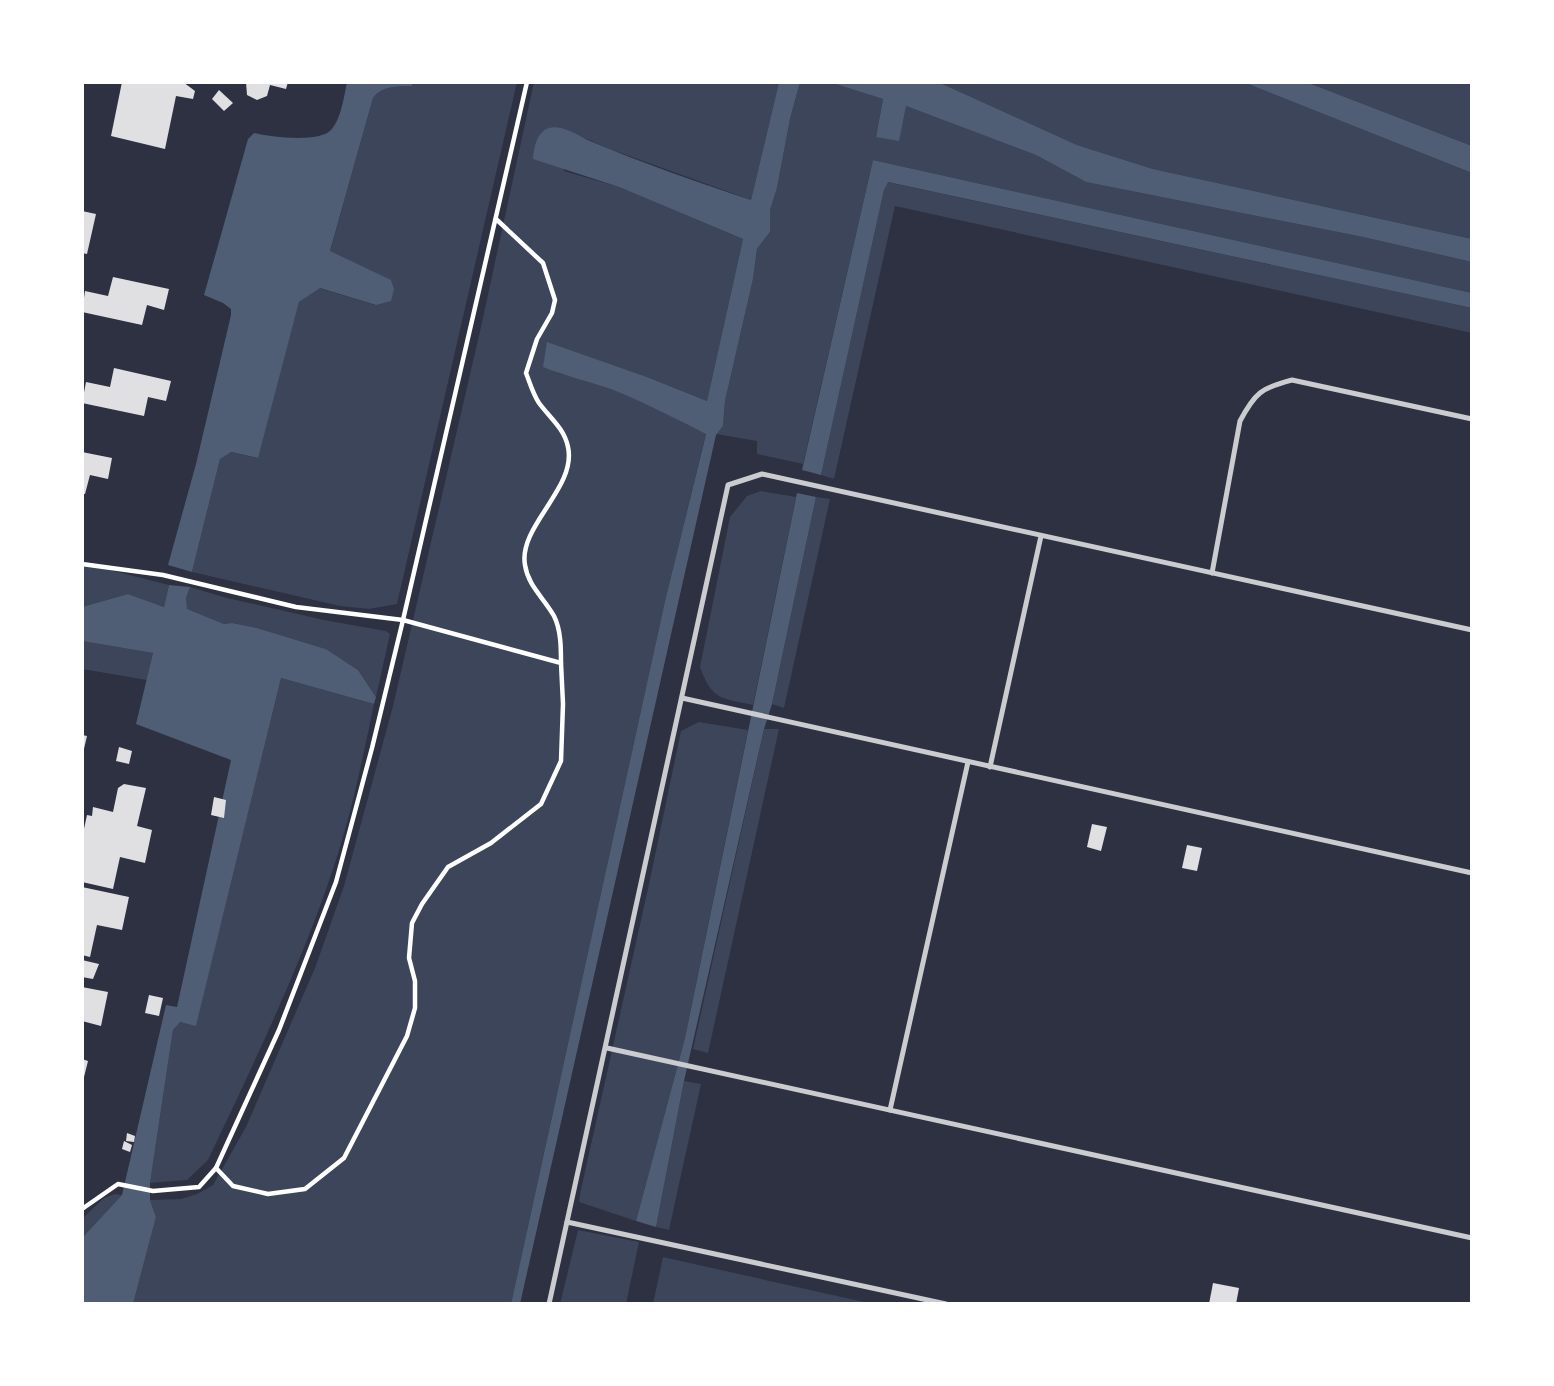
<svg xmlns="http://www.w3.org/2000/svg" width="1554" height="1386" viewBox="0 0 1554 1386" font-family="Manrope,sans-serif">
<style>
.green{fill:#3c4559}
.water{fill:#4f5d75}
.building{fill:#e0e0e3}
.lines{fill:none;stroke-linecap:round;stroke-linejoin:round}
.path{stroke:#fff;stroke-width:4.5}
.service{stroke:#caccd0;stroke-width:5}
</style>
<rect width="100%" height="100%" fill="#2d3142"/>
<g class="green">
<path d="M412,82H517L397,604L369,609L340,606L192,572L220,459L230,452L257,458L299,302L319,288L375,305L362,267L330,252L373,98C383,85 397,87 411,86Z"/>
<path d="M534,82H779L751,200L610,149L561,128L564,171L619,187L743,239L707,401L647,377L548,343L559,373C592,380 627,393 657,408C674,417 688,426 706,433L665,601L511,1304H133L156,1217L150,1200L181,1199L197,1194L213,1185L246,1127L315,968L344,886L393,706L481,327Z"/>
<path d="M800,82H829L883,99L876,137L906,106L1036,155L1086,182L1363,237L1472,262V293L873,160L803,464L757,454V441L716,434L723,426L725,401L753,279L757,249L770,232V210L777,188L790,119Z"/>
<path d="M938,82H1243L1472,173V239L1153,169L1077,145Z"/>
<path d="M1306,82H1472V146Z"/>
<path d="M887,182L1472,308V333L895,206L834,479L821,475L884,190Z"/>
<path d="M761,491L796,497L753,705C722,698 712,701 700,667L730,517L747,496Z"/>
<path d="M816,497L830,499L784,708L772,704Z"/>
<path d="M82,563L169,585L164,607L128,594L82,607Z"/>
<path d="M190,587L227,598L324,620L386,631L390,634L376,697L358,670L326,649L257,628L232,623L224,624L186,609V598Z"/>
<path d="M82,641L153,653L147,680L82,669Z"/>
<path d="M281,678L374,704C362,762 350,820 331,875C299,970 251,1069 208,1160L187,1180L150,1183L173,1030L179,1022L196,1025Z"/>
<path d="M699,722L748,730L685,1038L636,1221L579,1202L580,1194L649,884L681,731Z"/>
<path d="M764,729H779L708,1053L693,1049Z"/>
<path d="M684,1081L701,1084L669,1230L656,1227Z"/>
<path d="M115,1194L122,1195L82,1238V1219L104,1198Z"/>
<path d="M578,1230L639,1242L626,1304H560Z"/>
<path d="M663,1257L873,1304H653Z"/>
</g>
<g class="water">
<path d="M347,82H412V86C397,87 383,85 373,98L330,251L391,280L394,289L391,301L376,305L320,288L299,302L258,458L231,452L220,459L192,572L168,565L196,464L231,315V309L223,303L204,295L248,139L254,133C271,137 319,143 331,130C341,119 344,97 347,82Z"/>
<path d="M779,82H800L790,119L777,188L770,210V232L757,249L753,279L725,401L723,426L716,435L520,1304H511L665,601L706,434C674,418 644,402 611,389C588,381 565,376 543,367L547,342L647,377L707,401L743,239L619,187L533,159C534,149 536,132 549,128C562,124 579,136 590,141C642,163 697,182 751,200Z"/>
<path d="M829,82H938L1077,145L1153,169L1472,239V262L1363,237L1086,182L1036,155L906,106L899,141L876,137L883,99Z"/>
<path d="M1243,82H1306L1472,146V173Z"/>
<path d="M873,160L1472,293V308L888,182L884,190L821,475L802,470Z"/>
<path d="M797,493L816,497L772,704L764,729L684,1081L656,1227L636,1221L685,1038Z"/>
<path d="M169,585L190,587L186,598L187,609L224,624L232,623L257,628L326,649L358,670L376,697L374,704L281,678L196,1026L180,1022L173,1030L150,1183V1200L156,1217L133,1304H82V1238L122,1195L166,1005L177,1007L231,760L136,724L153,653L82,641V607L128,594L164,607Z"/>
</g>
<g class="building">
<path d="M122,82H183L195,91L193,99L176,96L165,149L111,136Z"/>
<path d="M246,82H288L286,89L270,85L267,96L257,100L247,95Z"/>
<path d="M219,90L233,103L224,111L212,99Z"/>
<path d="M82,211L96,214L87,254L82,253Z"/>
<path d="M113,277L169,289L164,310L147,305L142,325L82,312L85,291L108,296Z"/>
<path d="M114,368L171,381L166,401L148,397L144,416L82,403L86,382L110,387Z"/>
<path d="M82,452L112,458L108,479L90,475L85,494H82Z"/>
<path d="M82,735L87,736L83,753H82Z"/>
<path d="M119,747L132,751L129,764L116,761Z"/>
<path d="M124,784L146,788L137,826L152,830L145,863L120,857L113,889L82,882V838L87,815L92,816L93,807L113,812L118,788Z"/>
<path d="M214,797L226,800L224,818L211,815Z"/>
<path d="M1092,824L1107,827L1101,851L1087,847Z"/>
<path d="M1187,845L1202,848L1197,871L1182,868Z"/>
<path d="M82,887L129,897L122,930L97,925L90,957L82,955Z"/>
<path d="M82,960L99,964L93,979L82,977Z"/>
<path d="M82,987L108,992L101,1026L82,1021Z"/>
<path d="M149,995L163,998L159,1016L145,1013Z"/>
<path d="M82,1059L88,1061L83,1081H82Z"/>
<path d="M127,1133L135,1136L134,1142L126,1141Z"/>
<path d="M124,1141L132,1145L130,1152L122,1149Z"/>
<path d="M1213,1283L1239,1288L1236,1304H1209Z"/>
</g>
<g class="lines">
<g class="path">
<path d="M496,219L543,263L555,300L552,313L537,339L526,373C530,383 533,394 539,403C550,418 564,428 568,447C577,488 518,526 525,565C528,586 544,598 554,616C561,630 561,648 561,663"/>
<path d="M82,564L163,575L296,607L403,620L561,663L563,704L561,761L541,804L491,843L448,867L422,904L412,923L409,958L415,981V1008L407,1036L344,1158L305,1189L268,1194L233,1186L216,1168"/>
<path d="M82,1209L118,1184L153,1191L199,1187L216,1168L279,1030L336,882L372,748L403,620L527,82"/>
</g>
<g class="service">
<path d="M1212,573L1240,421C1255,393 1261,388 1292,380L1472,419"/>
<path d="M682,698L1472,873"/>
<path d="M990,767L1041,536"/>
<path d="M607,1048L1472,1238"/>
<path d="M890,1110L968,762"/>
<path d="M567,1222L946,1304"/>
<path d="M549,1304L728,485L762,474L1472,630"/>
</g>
</g>
<rect width="1554" height="1386" fill="none" stroke="#ffffff" stroke-width="168"/>
</svg>
